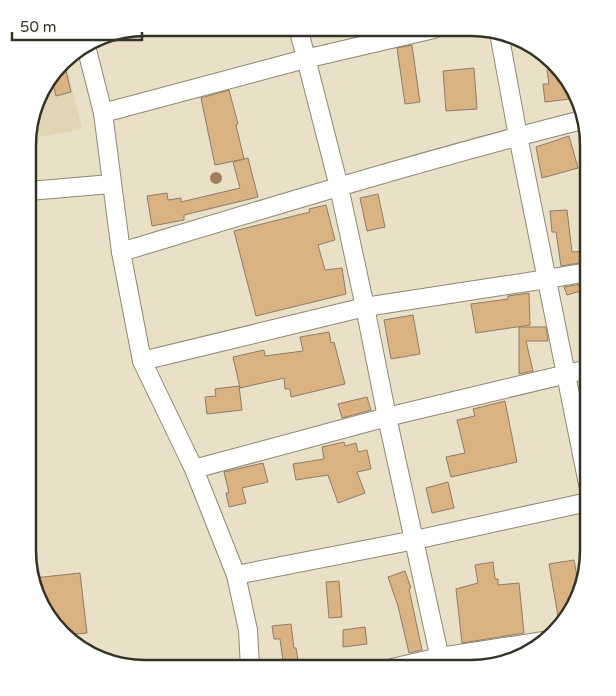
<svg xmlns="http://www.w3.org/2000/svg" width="616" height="696" viewBox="0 0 616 696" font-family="'Varela Round',sans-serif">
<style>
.built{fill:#e0d6b5}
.building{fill:#dbb282;stroke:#8d7c69}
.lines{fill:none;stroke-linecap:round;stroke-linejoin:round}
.minor-casing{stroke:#8f8770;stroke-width:20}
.minor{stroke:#fff;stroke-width:18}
.tree{fill:#a08061}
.rim{fill:none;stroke:#353228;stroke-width:2.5}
</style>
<rect width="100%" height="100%" fill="#e9e0c7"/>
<path class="built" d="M65,59L82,129L30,139V122L43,86Z"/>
<g class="building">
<path d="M412,45L420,102L405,104L397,48Z"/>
<path d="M64,62L71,92L56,96L51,77Z"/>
<path d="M474,68L477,109L446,111L443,71Z"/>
<path d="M557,68L568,79L570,99L545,102L543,84H549L547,70Z"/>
<path d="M229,90L238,124L236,125L244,159L215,165L201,98Z"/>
<path d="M569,136L578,168L542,178L536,147Z"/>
<path d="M248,158L258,197L184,215V220L152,226L147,196L167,193L168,200L181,198V202L240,188L233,162Z"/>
<path d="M378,194L385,227L367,231L360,198Z"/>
<path d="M326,205L335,240L318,245L325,270L342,268L346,294L256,316L234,231L310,212L309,209Z"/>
<path d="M567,210L572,252L585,251L586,262L561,266L556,232H552L550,211Z"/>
<path d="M588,283V289L567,295L564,287Z"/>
<path d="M529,293L530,325L476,333L471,304L508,299V296Z"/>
<path d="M413,315L420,354L391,359L384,320Z"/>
<path d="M519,327H546L548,341H526L533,371L519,374Z"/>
<path d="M329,332L331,343L334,342L345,384L291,397L290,389H285L284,378L240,388L233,357L264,350L265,356L303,351L300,337Z"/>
<path d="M239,386L242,410L207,414L205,397L216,396L215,389Z"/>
<path d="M367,397L371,410L342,418L338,404Z"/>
<path d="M505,401L517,462L451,477L446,457L465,453L457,420L475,416L473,409Z"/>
<path d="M344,442L345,446L356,443L358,452L367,450L371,469L357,472L365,493L338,503L328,475L296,480L293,464L324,459L322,447Z"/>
<path d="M263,463L268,482L242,488L246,503L229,507L226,493H229L224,472Z"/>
<path d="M448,482L454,508L432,513L426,488Z"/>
<path d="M574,560L579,588L573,610L569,614L558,616L549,564Z"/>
<path d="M493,562L495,579H498V585L519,583L524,633L462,643L456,589L478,583L475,565Z"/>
<path d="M405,571L411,588L409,589L422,650L409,653L398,606L388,577Z"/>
<path d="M80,573L87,633L68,635L51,619L49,603L43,604L34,578Z"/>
<path d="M339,581L342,617L329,618L326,582Z"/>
<path d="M291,624L294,648H296L299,667L284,668L280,639H274L272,626Z"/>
<path d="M365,627L367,644L343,647V630Z"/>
</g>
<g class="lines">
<g class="minor-casing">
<g id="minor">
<path d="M299,31L339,187L365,307L387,417L442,668"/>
<path d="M499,33L518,136L588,484"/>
<path d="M86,46L103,113L121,252L142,361L194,469L236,575L248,630L250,668"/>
<path d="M103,113L305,59L434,29"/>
<path d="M29,191L111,184"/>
<path d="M121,252C274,206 427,159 582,120"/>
<path d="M142,361L365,307L547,279L588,272"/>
<path d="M194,469L387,417L588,369"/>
<path d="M236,575L415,540L588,502"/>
<path d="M392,668L440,657L544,641"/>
</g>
</g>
<use href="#minor" class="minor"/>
</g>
<circle class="tree" cx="216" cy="178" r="6"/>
<path d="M0 0H616V696H0ZM145 36H471A109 109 0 0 1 580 145V551A109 109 0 0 1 471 660H145A109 109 0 0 1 36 551V145A109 109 0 0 1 145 36Z" fill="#fff" fill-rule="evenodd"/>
<path class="rim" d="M145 36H471A109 109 0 0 1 580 145V551A109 109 0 0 1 471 660H145A109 109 0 0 1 36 551V145A109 109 0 0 1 145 36Z"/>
<path d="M12 32v8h130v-8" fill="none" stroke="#353228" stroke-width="2.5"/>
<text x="20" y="32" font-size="15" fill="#353228" stroke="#ffffff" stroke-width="4" paint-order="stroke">50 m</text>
</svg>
